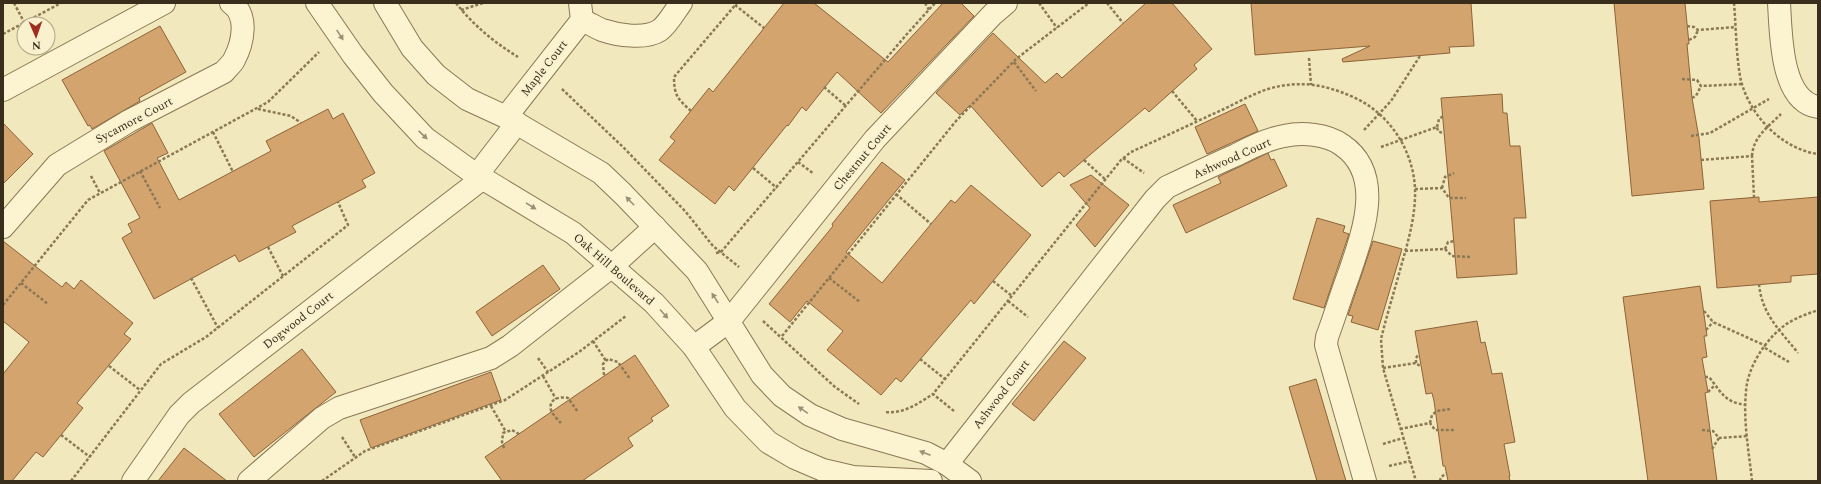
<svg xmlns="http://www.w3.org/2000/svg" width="1821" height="484" viewBox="0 0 1821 484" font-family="Spectral,serif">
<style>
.building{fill:#d4a46f;stroke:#8d6338}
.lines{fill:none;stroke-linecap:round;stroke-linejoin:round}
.minor-casing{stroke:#8b7854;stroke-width:24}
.path{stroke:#8b7854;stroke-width:2.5;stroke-dasharray:3 2;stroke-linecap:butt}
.minor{stroke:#fcf4d1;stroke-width:22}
.oneway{fill:#9a9076}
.labels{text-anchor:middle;stroke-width:4;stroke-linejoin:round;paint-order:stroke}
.street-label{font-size:12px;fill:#392d1b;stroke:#f9f1cd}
</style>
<rect width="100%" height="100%" fill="#f2e8bd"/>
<g class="building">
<path d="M784,3H814L888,62L943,3H961L974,16L881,113L837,72L806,111L802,107L788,126L787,125L734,191L729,186L715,204L659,160L675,141L670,137L709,88L713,92Z"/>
<path d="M1146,3H1172L1212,49L1194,65L1197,69L1149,112L1145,108L1064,177L1059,172L1042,187L970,105L960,115L936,93L993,33L1045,83L1057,73L1062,78Z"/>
<path d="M1251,3H1471L1474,46L1449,47L1450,53L1343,62L1342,59L1370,46L1255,55Z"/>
<path d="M1614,3H1685L1689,44H1687L1692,98L1699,138L1704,189L1632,196Z"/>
<path d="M160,26L186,72L139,98L140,101L92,129L90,125L88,126L62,80Z"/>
<path d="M1502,94L1503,113H1507L1510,146H1520L1526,218H1514L1517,274L1457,278L1441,98Z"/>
<path d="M1245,104L1258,131L1207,154L1195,127Z"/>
<path d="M328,109L333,119L343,113L375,173L362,180L366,187L292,226L296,232L239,262L235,255L154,299L122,238L132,232L128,224L140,218L104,151L152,123L168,153L157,158L179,200L271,151L266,141Z"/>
<path d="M3,123L33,154L3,184Z"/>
<path d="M1268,153L1271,160L1274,159L1287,186L1186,233L1173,205L1221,183L1218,177Z"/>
<path d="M882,162L905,180L846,252L882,283L951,200L955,203L971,185L1031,235L974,304L971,300L901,382L896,378L881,395L827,350L843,331L807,301L790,322L769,304L833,226L832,224Z"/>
<path d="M1091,175L1129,205L1095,247L1076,225L1090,208L1070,185Z"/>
<path d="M1759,197V202L1818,197V274L1791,276V282L1717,288L1710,201Z"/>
<path d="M1317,218L1345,226L1343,232L1349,234L1324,308L1293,299Z"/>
<path d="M3,241L62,287L66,282L74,289L81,280L133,323L124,334L131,339L77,403L83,408L43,457L36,452L12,481H3V374L29,342L3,321Z"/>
<path d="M1373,241L1402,249L1378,330L1351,322L1353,316L1348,315Z"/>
<path d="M543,265L560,289L492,336L476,312Z"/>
<path d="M1700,286L1707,336H1704L1707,357L1702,358L1708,392L1705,393L1717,481H1648L1623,297Z"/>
<path d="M1477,321L1481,343L1485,342L1492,374L1502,373L1515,442L1504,444L1510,476H1509L1510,481H1448L1445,466H1443L1434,401L1432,393L1426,394L1415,331Z"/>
<path d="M1064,341L1086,358L1034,421L1012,404Z"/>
<path d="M302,349L336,392L254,457L219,414Z"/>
<path d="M635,355L669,406L651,418L653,421L628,438L633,446L582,481H502L485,457Z"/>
<path d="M491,372L501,400L371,448L360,420Z"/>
<path d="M1316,379L1346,481H1317L1289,387Z"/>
<path d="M184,448L227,481H158Z"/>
</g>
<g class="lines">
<g class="minor-casing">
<g id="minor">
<path d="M317,3L353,55L383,93L425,138L472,172L573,233L654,303L694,347L735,408L768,442L795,458L823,470L853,477L931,481"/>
<path d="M385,3L412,48L436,75L467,99L506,117L601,173L623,194L697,271L762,375L782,396L810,415L842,429L926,453L947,464L970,481"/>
<path d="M1779,3C1781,32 1780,101 1818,107"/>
<path d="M582,20C589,23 595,27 602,30C617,35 645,40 660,30C668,24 675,11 681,3"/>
<path d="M3,90L164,3"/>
<path d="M506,117L582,20L580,3"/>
<path d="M477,175L517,123"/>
<path d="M3,227L57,165L129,121L224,72C227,68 232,64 234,60C243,43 249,15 231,3"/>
<path d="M694,347L729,321L875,139L993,14L1006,3"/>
<path d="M947,464L1155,199L1167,187C1190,176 1213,165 1236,155C1251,147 1267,139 1284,136C1302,132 1327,134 1342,145C1386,175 1362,235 1349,274C1341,295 1335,316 1327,337L1326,345L1365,481"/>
<path d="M133,481L179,415L191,403L483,178"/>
<path d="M249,481L322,418L339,408L491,358L510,346L612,266L655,227"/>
</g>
</g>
<g class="path">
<path d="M14,3L24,22"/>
<path d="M456,3C474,26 494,42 518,57"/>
<path d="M925,3L929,10"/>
<path d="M1039,3L1057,28"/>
<path d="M1107,3L1123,23"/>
<path d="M1734,3C1736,27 1736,52 1740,76C1747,113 1781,149 1818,154"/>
<path d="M735,5L764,28"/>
<path d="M461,10L483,3"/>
<path d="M1687,26L1694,27L1698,30L1736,27"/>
<path d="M3,34L61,3"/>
<path d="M1689,40L1695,37L1698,30"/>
<path d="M1309,58L1311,85"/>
<path d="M1014,62L1036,91"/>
<path d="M1682,79L1697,80L1701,86L1743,84"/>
<path d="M824,87L846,106"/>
<path d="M562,89L624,148L685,211L713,246L739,267"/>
<path d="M1172,91L1197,121"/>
<path d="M1692,98L1696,96L1701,86"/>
<path d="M258,109L291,116L301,123"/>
<path d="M691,111C678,99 674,96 674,77L737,3"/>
<path d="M1437,127L1439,119L1443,116"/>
<path d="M1364,130L1391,101L1420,56"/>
<path d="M213,132L233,172"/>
<path d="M1691,136L1710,133L1769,99"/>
<path d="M1381,147L1437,127L1438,131L1444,134"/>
<path d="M1752,156C1753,137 1768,127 1781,114"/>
<path d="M1123,158L1144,173"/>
<path d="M1084,160L1106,180"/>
<path d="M1701,160L1752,156L1754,197"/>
<path d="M798,162L814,174"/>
<path d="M753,168L777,188"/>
<path d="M140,171L160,208"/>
<path d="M91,176L100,193"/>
<path d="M1442,188L1445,177L1454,173"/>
<path d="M1415,189L1442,188L1449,198H1466"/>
<path d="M896,194L931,224"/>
<path d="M268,247L283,276"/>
<path d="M1445,249L1448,242L1455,241"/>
<path d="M1405,251L1445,249L1452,256L1472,257"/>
<path d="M716,253L721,252L907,34L935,3"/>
<path d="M191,278L218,328"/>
<path d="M829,278L860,302"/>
<path d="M993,281L1012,296"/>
<path d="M21,283L48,304"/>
<path d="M1759,284C1762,315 1780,330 1798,353"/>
<path d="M1008,301L1028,317"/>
<path d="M3,305L88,200L268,102L319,52"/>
<path d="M1704,311L1713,322L1766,346"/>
<path d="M763,321L835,387L859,404"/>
<path d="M1706,330L1713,322"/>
<path d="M782,336L956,121L1016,59L1089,3"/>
<path d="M593,341L606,361"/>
<path d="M1765,348L1789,362"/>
<path d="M538,358L548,372"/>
<path d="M920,359L945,379"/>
<path d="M1416,363V358L1419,354"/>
<path d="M109,366L140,390"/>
<path d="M1383,368L1416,363L1421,367"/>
<path d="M3,373V374"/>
<path d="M604,375L603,364L608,359L618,362L630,379"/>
<path d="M543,376L556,399"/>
<path d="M1705,377H1709C1722,393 1724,402 1746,405"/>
<path d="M1708,392L1715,385"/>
<path d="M491,406L506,432"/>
<path d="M954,411L933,394L1121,160L1131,152C1162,138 1193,123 1224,109C1238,102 1253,94 1268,89C1299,80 1324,84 1353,97C1392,114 1417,156 1415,198C1414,221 1408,242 1402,263C1395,289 1387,314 1381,339L1383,368L1416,481"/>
<path d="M886,412C904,414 919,403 933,394"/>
<path d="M561,423C558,420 553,415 551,410C548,399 560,396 568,398L578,412"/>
<path d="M1430,423L1432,415L1437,411L1450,409"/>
<path d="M1400,429L1430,423L1435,430H1454"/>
<path d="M1702,430L1713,431L1719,438L1748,436"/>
<path d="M61,435L90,457"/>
<path d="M342,437L355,457"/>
<path d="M1383,444L1403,438"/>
<path d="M504,448L502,442L503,433L512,430L519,434"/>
<path d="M1712,449L1719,438"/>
<path d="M1389,466L1410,461"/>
<path d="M71,481L161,364L206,337L348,225L338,202"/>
<path d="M322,481L365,451L505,400L579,352L626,316"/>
<path d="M1440,481L1441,477L1447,473"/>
<path d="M1752,481C1749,452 1743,421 1746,392C1747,368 1765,340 1785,325C1795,318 1807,314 1818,310"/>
</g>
<use href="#minor" class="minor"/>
</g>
<defs><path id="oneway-solid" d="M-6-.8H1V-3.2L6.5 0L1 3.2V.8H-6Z"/></defs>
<g class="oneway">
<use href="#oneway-solid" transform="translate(340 35) rotate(57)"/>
<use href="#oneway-solid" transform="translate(423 135) rotate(43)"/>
<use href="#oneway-solid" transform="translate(630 201) rotate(-134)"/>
<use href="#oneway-solid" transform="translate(531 206) rotate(32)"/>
<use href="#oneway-solid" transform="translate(715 298) rotate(-123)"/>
<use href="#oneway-solid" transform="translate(664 314) rotate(48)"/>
<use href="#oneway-solid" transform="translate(803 410) rotate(-146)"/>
<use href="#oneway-solid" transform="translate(925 453) rotate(-159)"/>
</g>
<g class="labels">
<g class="street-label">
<text transform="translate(544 68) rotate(-52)" y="4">Maple Court</text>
<text transform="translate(134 120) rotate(-28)" y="4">Sycamore Court</text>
<text transform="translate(862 157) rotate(-50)" y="4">Chestnut Court</text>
<text transform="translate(1232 158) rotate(-24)" y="4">Ashwood Court</text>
<text transform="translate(614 269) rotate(41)" y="4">Oak Hill Boulevard</text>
<text transform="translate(298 320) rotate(-38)" y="4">Dogwood Court</text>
<text transform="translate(1001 394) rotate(-52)" y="4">Ashwood Court</text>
</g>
</g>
<rect width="1821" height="484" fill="none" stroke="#392d1b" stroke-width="8"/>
<g transform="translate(36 36) rotate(178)"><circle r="19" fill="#f9f1cd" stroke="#aca386"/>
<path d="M0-3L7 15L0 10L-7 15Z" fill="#a02c1f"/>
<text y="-6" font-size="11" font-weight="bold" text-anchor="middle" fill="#392d1b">N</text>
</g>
</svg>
